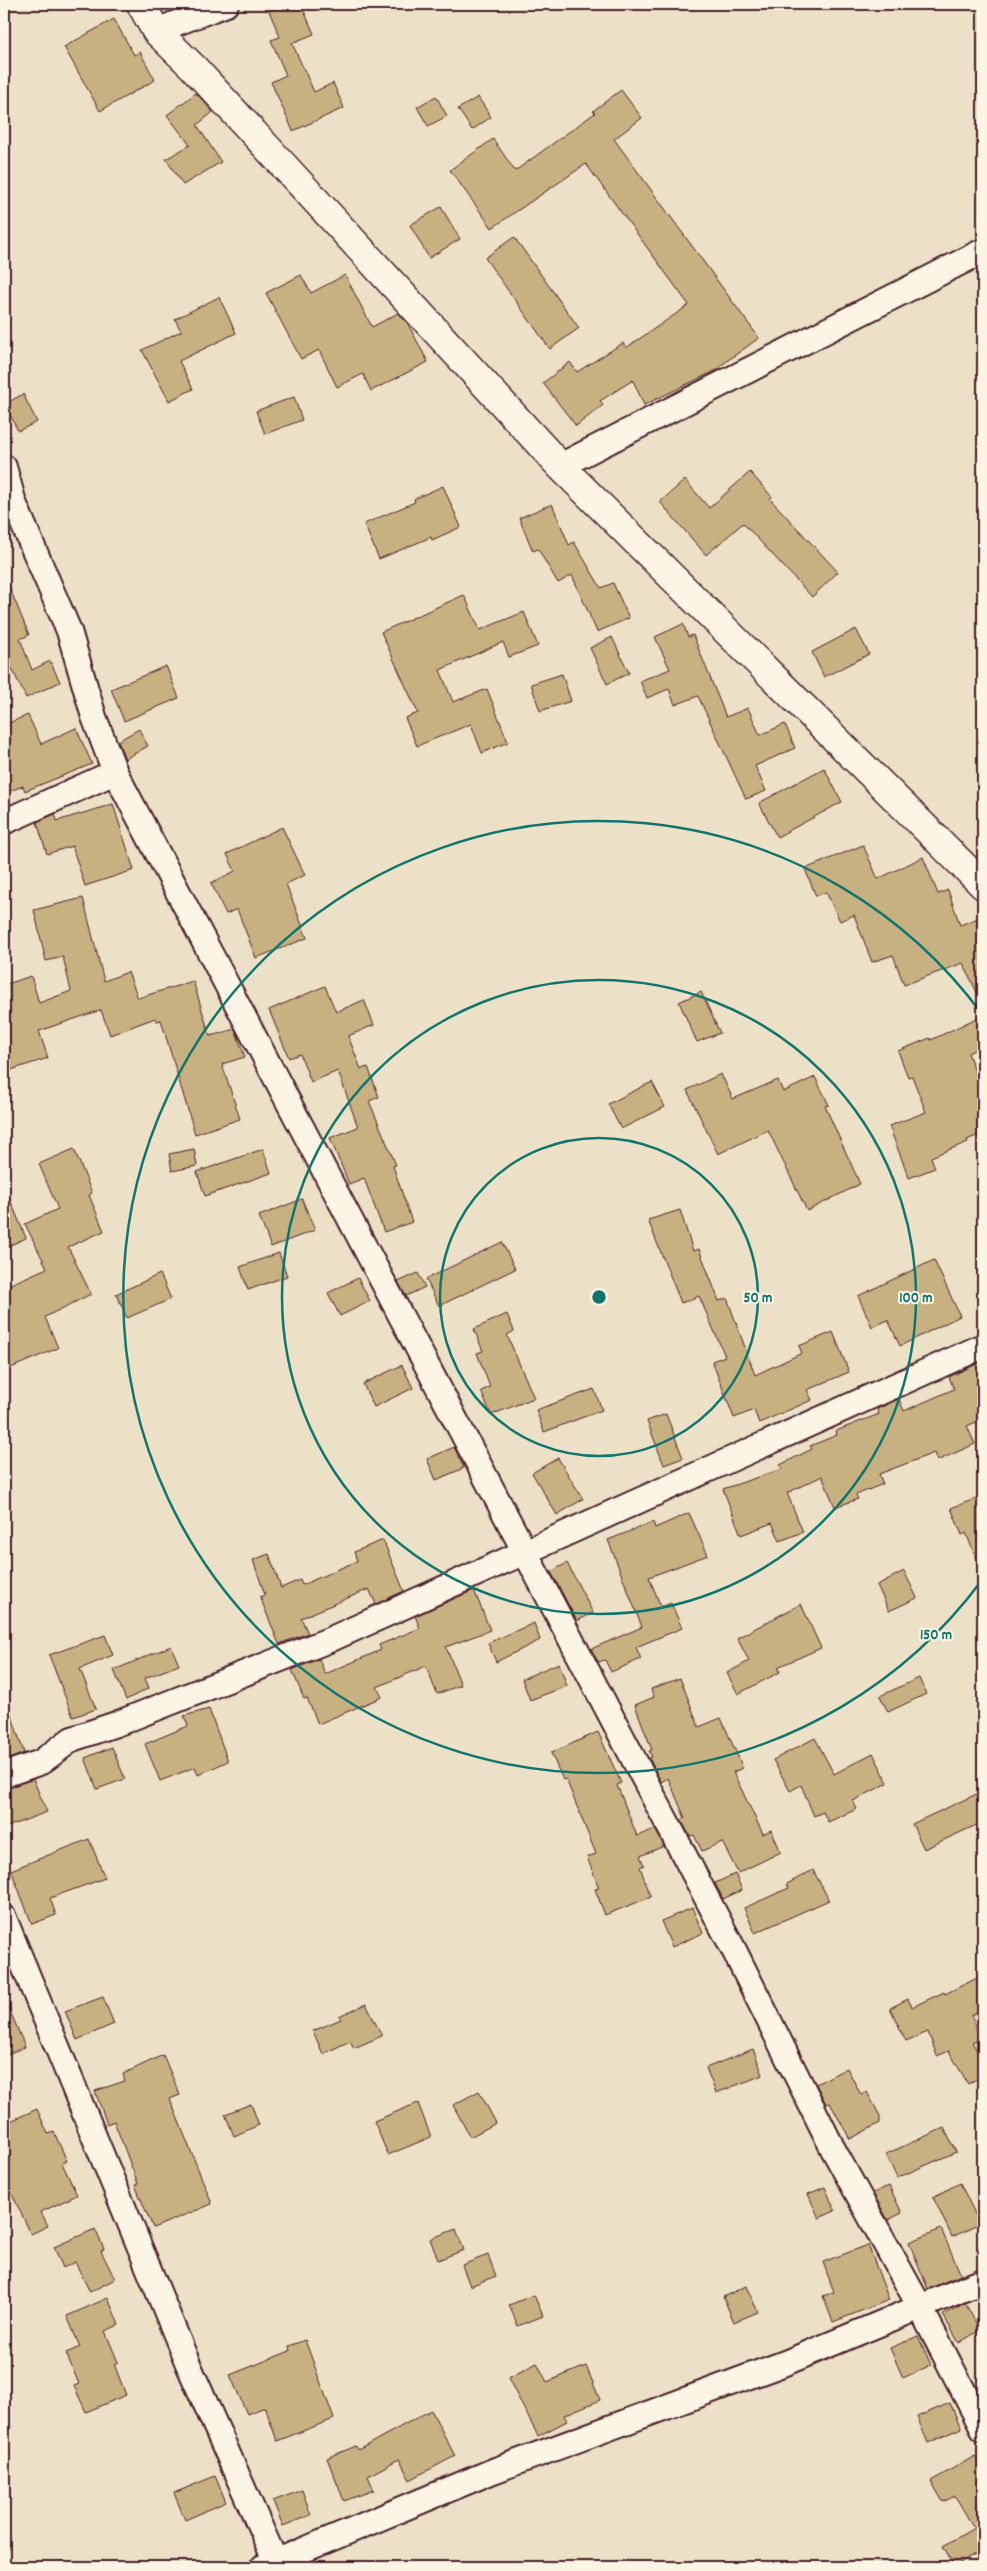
<svg xmlns="http://www.w3.org/2000/svg" width="987" height="2571" viewBox="0 0 987 2571" font-family="Dekko,sans-serif">
<style>
.building{fill:#c8b180;stroke:#4a1f2b}
.lines{fill:none;stroke-linecap:round;stroke-linejoin:round}
.minor-casing{stroke:#4a1f2b;stroke-width:28}
.tertiary-casing{stroke:#4a1f2b;stroke-width:31}
.minor{stroke:#fcf5e5;stroke-width:24}
.tertiary{stroke:#fcf5e5;stroke-width:28}
.ring{fill:none;stroke:#0f766e;stroke-width:2.5}
.centre{fill:#0f766e;stroke:#fcf5e5;stroke-width:2.5}
.ring-label{font-size:15px;text-anchor:middle;font-weight:bold;fill:#0f766e;stroke:#fcf5e5;stroke-width:4;stroke-linejoin:round;paint-order:stroke}
</style>
<rect width="100%" height="100%" fill="#ece1c7"/>
<filter id="ink" filterUnits="userSpaceOnUse"><feTurbulence type="fractalNoise" baseFrequency=".02" numOctaves="2"/><feDisplacementMap in="SourceGraphic" scale="10" xChannelSelector="R" yChannelSelector="G"/><feConvolveMatrix kernelMatrix="1 2 1 2 8 2 1 2 1" color-interpolation-filters="sRGB"/></filter>
<g filter="url(#ink)">
<g class="building">
<path d="M286,4H301L314,34L292,43L314,92L333,83L344,108L293,131L271,82L286,75L271,40L280,37L269,11Z"/>
<path d="M114,19L134,55L140,52L155,80L100,111L64,47Z"/>
<path d="M621,90L642,118L614,139L759,338L720,366L721,368L644,405L633,380L600,401L603,405L576,426L543,383L570,362L577,372L623,343L626,348L689,305L586,164L492,228L450,170L493,139L515,171L595,113L593,111Z"/>
<path d="M196,93L213,112L197,125L221,162L183,185L166,159L190,145L167,115Z"/>
<path d="M436,96L447,116L428,126L417,107Z"/>
<path d="M478,97L491,117L472,130L458,109Z"/>
<path d="M441,207L460,239L429,258L410,225Z"/>
<path d="M514,237L579,328L550,349L485,258Z"/>
<path d="M301,275L311,293L345,275L372,327L398,313L408,324L428,362L371,391L363,374L337,387L319,350L301,359L266,293Z"/>
<path d="M219,297L236,333L179,361L193,389L169,401L142,350L181,331L175,319Z"/>
<path d="M23,394L37,422L18,431L5,404Z"/>
<path d="M294,397L302,420L265,434L256,411Z"/>
<path d="M750,472L772,497L770,499L838,572L812,597L743,523L706,555L660,502L685,480L709,508Z"/>
<path d="M443,486L461,527L432,540L431,537L379,559L364,524L415,502L414,499Z"/>
<path d="M552,504L569,545L574,542L601,588L613,583L629,618L597,632L572,575L558,583L538,549L533,551L519,518Z"/>
<path d="M4,574L29,635L20,639L32,670L50,661L60,682L26,698L4,652Z"/>
<path d="M464,595L480,630L524,612L538,646L509,657L503,642L440,670L453,702L487,689L508,742L482,753L471,724L417,746L405,718L418,713L381,632Z"/>
<path d="M683,624L688,637L693,635L726,717L748,708L760,735L785,724L795,748L755,766L766,791L746,799L698,696L675,705L669,689L647,698L640,681L670,669L655,637Z"/>
<path d="M856,629L869,654L824,677L812,652Z"/>
<path d="M612,637L629,673L607,684L590,648Z"/>
<path d="M166,666L179,698L124,721L111,689Z"/>
<path d="M562,674L571,701L540,711L531,684Z"/>
<path d="M28,715L41,744L76,728L92,764L25,791L23,786L4,793V725Z"/>
<path d="M139,729L148,746L125,759L118,741Z"/>
<path d="M824,768L842,802L777,837L759,803Z"/>
<path d="M113,804L134,870L85,886L72,846L47,854L37,822L55,814L57,821Z"/>
<path d="M282,827L305,875L286,884L307,938L256,958L237,909L226,914L211,883L235,871L227,854Z"/>
<path d="M863,845L878,879L923,857L938,894L948,890L960,925L983,916V1005L963,963L904,985L893,955L872,962L854,915L840,921L826,892L816,896L805,869Z"/>
<path d="M83,898L104,981L128,972L138,998L193,981L210,1036L235,1029L245,1057L222,1064L240,1119L195,1134L161,1020L156,1021L155,1018L110,1035L101,1010L39,1031L48,1058L11,1070L4,1050V985L31,976L39,1003L71,991L63,957L46,961L34,910Z"/>
<path d="M325,986L336,1012L364,1000L374,1025L348,1036L361,1069L368,1067L379,1097L369,1101L396,1165L393,1166L412,1222L384,1232L364,1178L349,1184L330,1138L358,1127L338,1071L311,1082L300,1054L289,1058L269,1010Z"/>
<path d="M701,992L720,1033L697,1042L679,1002Z"/>
<path d="M983,1015V1046L968,1053L983,1093V1133L967,1140L968,1142L931,1157L935,1168L909,1178L889,1126L926,1112L912,1076L908,1077L898,1051L930,1038L931,1040Z"/>
<path d="M721,1074L733,1099L778,1080L783,1092L815,1077L829,1105L825,1106L860,1184L807,1211L768,1130L718,1154L687,1090Z"/>
<path d="M652,1082L665,1107L621,1129L608,1104Z"/>
<path d="M74,1149L92,1193L89,1195L104,1231L68,1247L91,1294L45,1317L58,1348L11,1368L4,1350V1287L47,1268L25,1224L58,1209L39,1164Z"/>
<path d="M194,1149L197,1166L172,1171L169,1154Z"/>
<path d="M263,1149L271,1173L205,1196L197,1172Z"/>
<path d="M4,1185L26,1238L4,1248Z"/>
<path d="M302,1199L315,1230L271,1247L259,1216Z"/>
<path d="M680,1210L693,1251L699,1249L719,1301L727,1298L755,1375L802,1353L799,1346L833,1332L849,1372L807,1390L812,1400L759,1423L754,1410L734,1418L712,1361L725,1356L699,1296L681,1303L648,1220Z"/>
<path d="M502,1242L515,1269L439,1306L426,1279Z"/>
<path d="M279,1253L287,1276L248,1290L240,1267Z"/>
<path d="M934,1260L960,1316L900,1346L888,1320L872,1327L858,1296Z"/>
<path d="M418,1273L425,1287L406,1296L398,1282Z"/>
<path d="M160,1274L171,1299L127,1318L116,1294Z"/>
<path d="M358,1278L370,1301L340,1316L328,1293Z"/>
<path d="M507,1314L514,1331L507,1335L534,1398L491,1415L481,1391L490,1387L477,1353L483,1351L474,1329Z"/>
<path d="M983,1361V1419L967,1426L975,1444L937,1461L934,1453L879,1474L883,1484L856,1495L858,1499L835,1507L822,1476L787,1493L803,1532L780,1541L772,1523L741,1535L723,1489L782,1469L780,1465L812,1449L810,1446L837,1435L836,1431L879,1414L877,1409L899,1399L904,1411L954,1389L949,1377Z"/>
<path d="M402,1365L413,1388L374,1407L363,1384Z"/>
<path d="M594,1389L602,1410L544,1432L536,1410Z"/>
<path d="M666,1414L683,1458L664,1465L647,1421Z"/>
<path d="M454,1447L464,1468L436,1480L427,1459Z"/>
<path d="M558,1458L583,1499L557,1515L532,1473Z"/>
<path d="M983,1496V1575L966,1533L962,1535L951,1508Z"/>
<path d="M689,1513L708,1555L649,1577L661,1607L671,1603L682,1628L636,1647L641,1659L611,1672L605,1660L598,1662L591,1649L642,1627L608,1540L653,1522L655,1528Z"/>
<path d="M383,1540L404,1591L376,1604L369,1589L301,1618L308,1633L279,1644L260,1597L265,1595L253,1560L269,1554L281,1588L300,1580L302,1585L357,1561L354,1552Z"/>
<path d="M567,1563L593,1613L577,1621L551,1572Z"/>
<path d="M904,1571L917,1598L889,1611L877,1585Z"/>
<path d="M474,1590L490,1630L446,1647L461,1685L437,1694L426,1666L377,1687L382,1697L318,1724L307,1698L304,1699L292,1670L319,1659L325,1674L381,1650L379,1645L420,1628L415,1616Z"/>
<path d="M801,1604L821,1648L778,1667L780,1672L738,1694L727,1673L749,1661L737,1638Z"/>
<path d="M534,1623L540,1640L496,1662L488,1643Z"/>
<path d="M105,1635L113,1655L80,1669L96,1709L73,1717L49,1655Z"/>
<path d="M171,1646L179,1665L145,1678L149,1688L126,1700L114,1670Z"/>
<path d="M559,1663L567,1686L530,1700L522,1679Z"/>
<path d="M680,1678L699,1727L721,1718L743,1768L733,1772L763,1834L771,1830L781,1852L738,1873L722,1842L702,1851L694,1835L690,1836L681,1820L685,1818L668,1778L661,1782L649,1758L652,1757L649,1751L652,1750L635,1705L654,1697L651,1689Z"/>
<path d="M919,1678L926,1694L888,1712L880,1696Z"/>
<path d="M4,1701H7L24,1753L4,1761Z"/>
<path d="M209,1709L228,1761L198,1775L195,1767L160,1781L145,1744L188,1726L184,1716Z"/>
<path d="M598,1732L621,1783L617,1785L637,1836L655,1829L664,1846L640,1856L644,1865L640,1867L651,1897L605,1915L595,1889L599,1888L587,1857L596,1854L566,1779L563,1780L551,1753Z"/>
<path d="M815,1738L834,1774L873,1753L888,1783L853,1801L857,1809L828,1822L823,1812L814,1816L801,1785L790,1791L773,1760Z"/>
<path d="M112,1747L125,1779L97,1789L85,1758Z"/>
<path d="M33,1779L47,1812L4,1828V1788Z"/>
<path d="M983,1791V1822L924,1849L912,1824Z"/>
<path d="M89,1839L105,1878L50,1898L56,1915L32,1924L11,1870Z"/>
<path d="M813,1870L829,1900L755,1933L744,1908L789,1888L787,1884Z"/>
<path d="M735,1874L742,1890L723,1899L715,1883Z"/>
<path d="M692,1908L703,1933L672,1947L661,1921Z"/>
<path d="M983,1975V2009L971,2015L981,2038L972,2042L983,2061V2075L968,2084L949,2051L937,2056L928,2032L906,2041L890,2008L908,1999L912,2007L944,1992L945,1994Z"/>
<path d="M4,1996L25,2047L4,2056Z"/>
<path d="M103,1997L114,2024L77,2040L65,2011Z"/>
<path d="M366,2004L382,2036L354,2048L350,2041L323,2054L313,2031L341,2019L339,2016Z"/>
<path d="M753,2049L763,2075L716,2093L706,2068Z"/>
<path d="M163,2055L180,2095L170,2099L212,2204L153,2228L135,2185L138,2184L114,2121L107,2124L95,2091L125,2081L123,2074Z"/>
<path d="M847,2068L861,2095L867,2092L880,2116V2123L850,2139L830,2103L826,2104L816,2084Z"/>
<path d="M479,2091L496,2123L470,2137L453,2105Z"/>
<path d="M418,2103L431,2137L388,2155L374,2121Z"/>
<path d="M251,2104L259,2125L234,2136L225,2114Z"/>
<path d="M37,2109L48,2134L54,2132L67,2161L62,2163L77,2195L41,2212L48,2226L31,2234L10,2190L4,2192V2124Z"/>
<path d="M944,2128L956,2152L897,2178L886,2154Z"/>
<path d="M960,2183L980,2224L952,2237L933,2197Z"/>
<path d="M889,2186L902,2213L888,2220L873,2193Z"/>
<path d="M825,2187L835,2211L819,2218L808,2194Z"/>
<path d="M95,2229L104,2249L101,2251L115,2279L90,2292L75,2262L63,2268L54,2247Z"/>
<path d="M456,2229L464,2250L438,2260L430,2239Z"/>
<path d="M941,2229L961,2275L928,2289L909,2242Z"/>
<path d="M868,2245L889,2300L833,2322L823,2296L834,2292L823,2262Z"/>
<path d="M488,2255L496,2276L470,2286L462,2265Z"/>
<path d="M746,2286L758,2312L734,2322L723,2297Z"/>
<path d="M534,2295L543,2316L518,2326L509,2305Z"/>
<path d="M108,2298L119,2325L105,2331L118,2362L114,2364L126,2395L86,2412L74,2386L79,2384L66,2353L80,2347L67,2316Z"/>
<path d="M965,2303L980,2330L959,2343L943,2315Z"/>
<path d="M918,2336L931,2365L903,2378L890,2348Z"/>
<path d="M305,2340L334,2419L277,2441L265,2407L247,2414L230,2375L290,2351L289,2346Z"/>
<path d="M537,2363L547,2382L586,2366L600,2400L564,2415L567,2421L538,2436L508,2378Z"/>
<path d="M950,2403L961,2428L928,2443L917,2417Z"/>
<path d="M431,2410L455,2456L410,2480L399,2459L368,2476L374,2490L344,2501L327,2458L356,2446L358,2450Z"/>
<path d="M975,2456L983,2471V2550L955,2567L943,2546L974,2528L955,2496L943,2502L931,2481Z"/>
<path d="M215,2476L226,2502L185,2520L174,2493Z"/>
<path d="M302,2490L311,2515L283,2526L273,2501Z"/>
</g>
<g class="lines">
<g class="minor-casing">
<g id="minor">
<path d="M156,31L226,4"/>
<path d="M560,466L983,251"/>
<path d="M4,467L14,503L69,631L94,717L115,772L734,1950L833,2149L920,2307L785,2363L493,2471L263,2567"/>
<path d="M4,822L115,772"/>
<path d="M4,1775L41,1762L72,1739L116,1724L329,1640L983,1346"/>
<path d="M4,1918L188,2364L278,2567"/>
<path d="M983,2281L920,2307L983,2429"/>
</g>
</g>
<g class="tertiary-casing">
<path id="tertiary" d="M141,4L156,31L193,67L560,466L983,885"/>
</g>
<use href="#minor" class="minor"/>
<use href="#tertiary" class="tertiary"/>
</g>
</g>
<g class="ring">
<circle cx="599" cy="1297" r="159"/>
<circle cx="599" cy="1297" r="317"/>
<path d="M982 1580A476 476 0 1 1 982 1014"/>
</g>
<circle cx="599" cy="1297" r="8" class="centre"/>
<g class="ring-label">
<text x="758" y="1302">50 m</text>
<text x="916" y="1302">100 m</text>
<text x="936" y="1639">150 m</text>
</g>
<rect width="987" height="2571" fill="none" stroke="#fcf5e5" stroke-width="20"/>
<rect x="10" y="10" width="967" height="2551" fill="none" stroke="#4a1f2b" stroke-width="2" filter="url(#ink)"/>
</svg>
